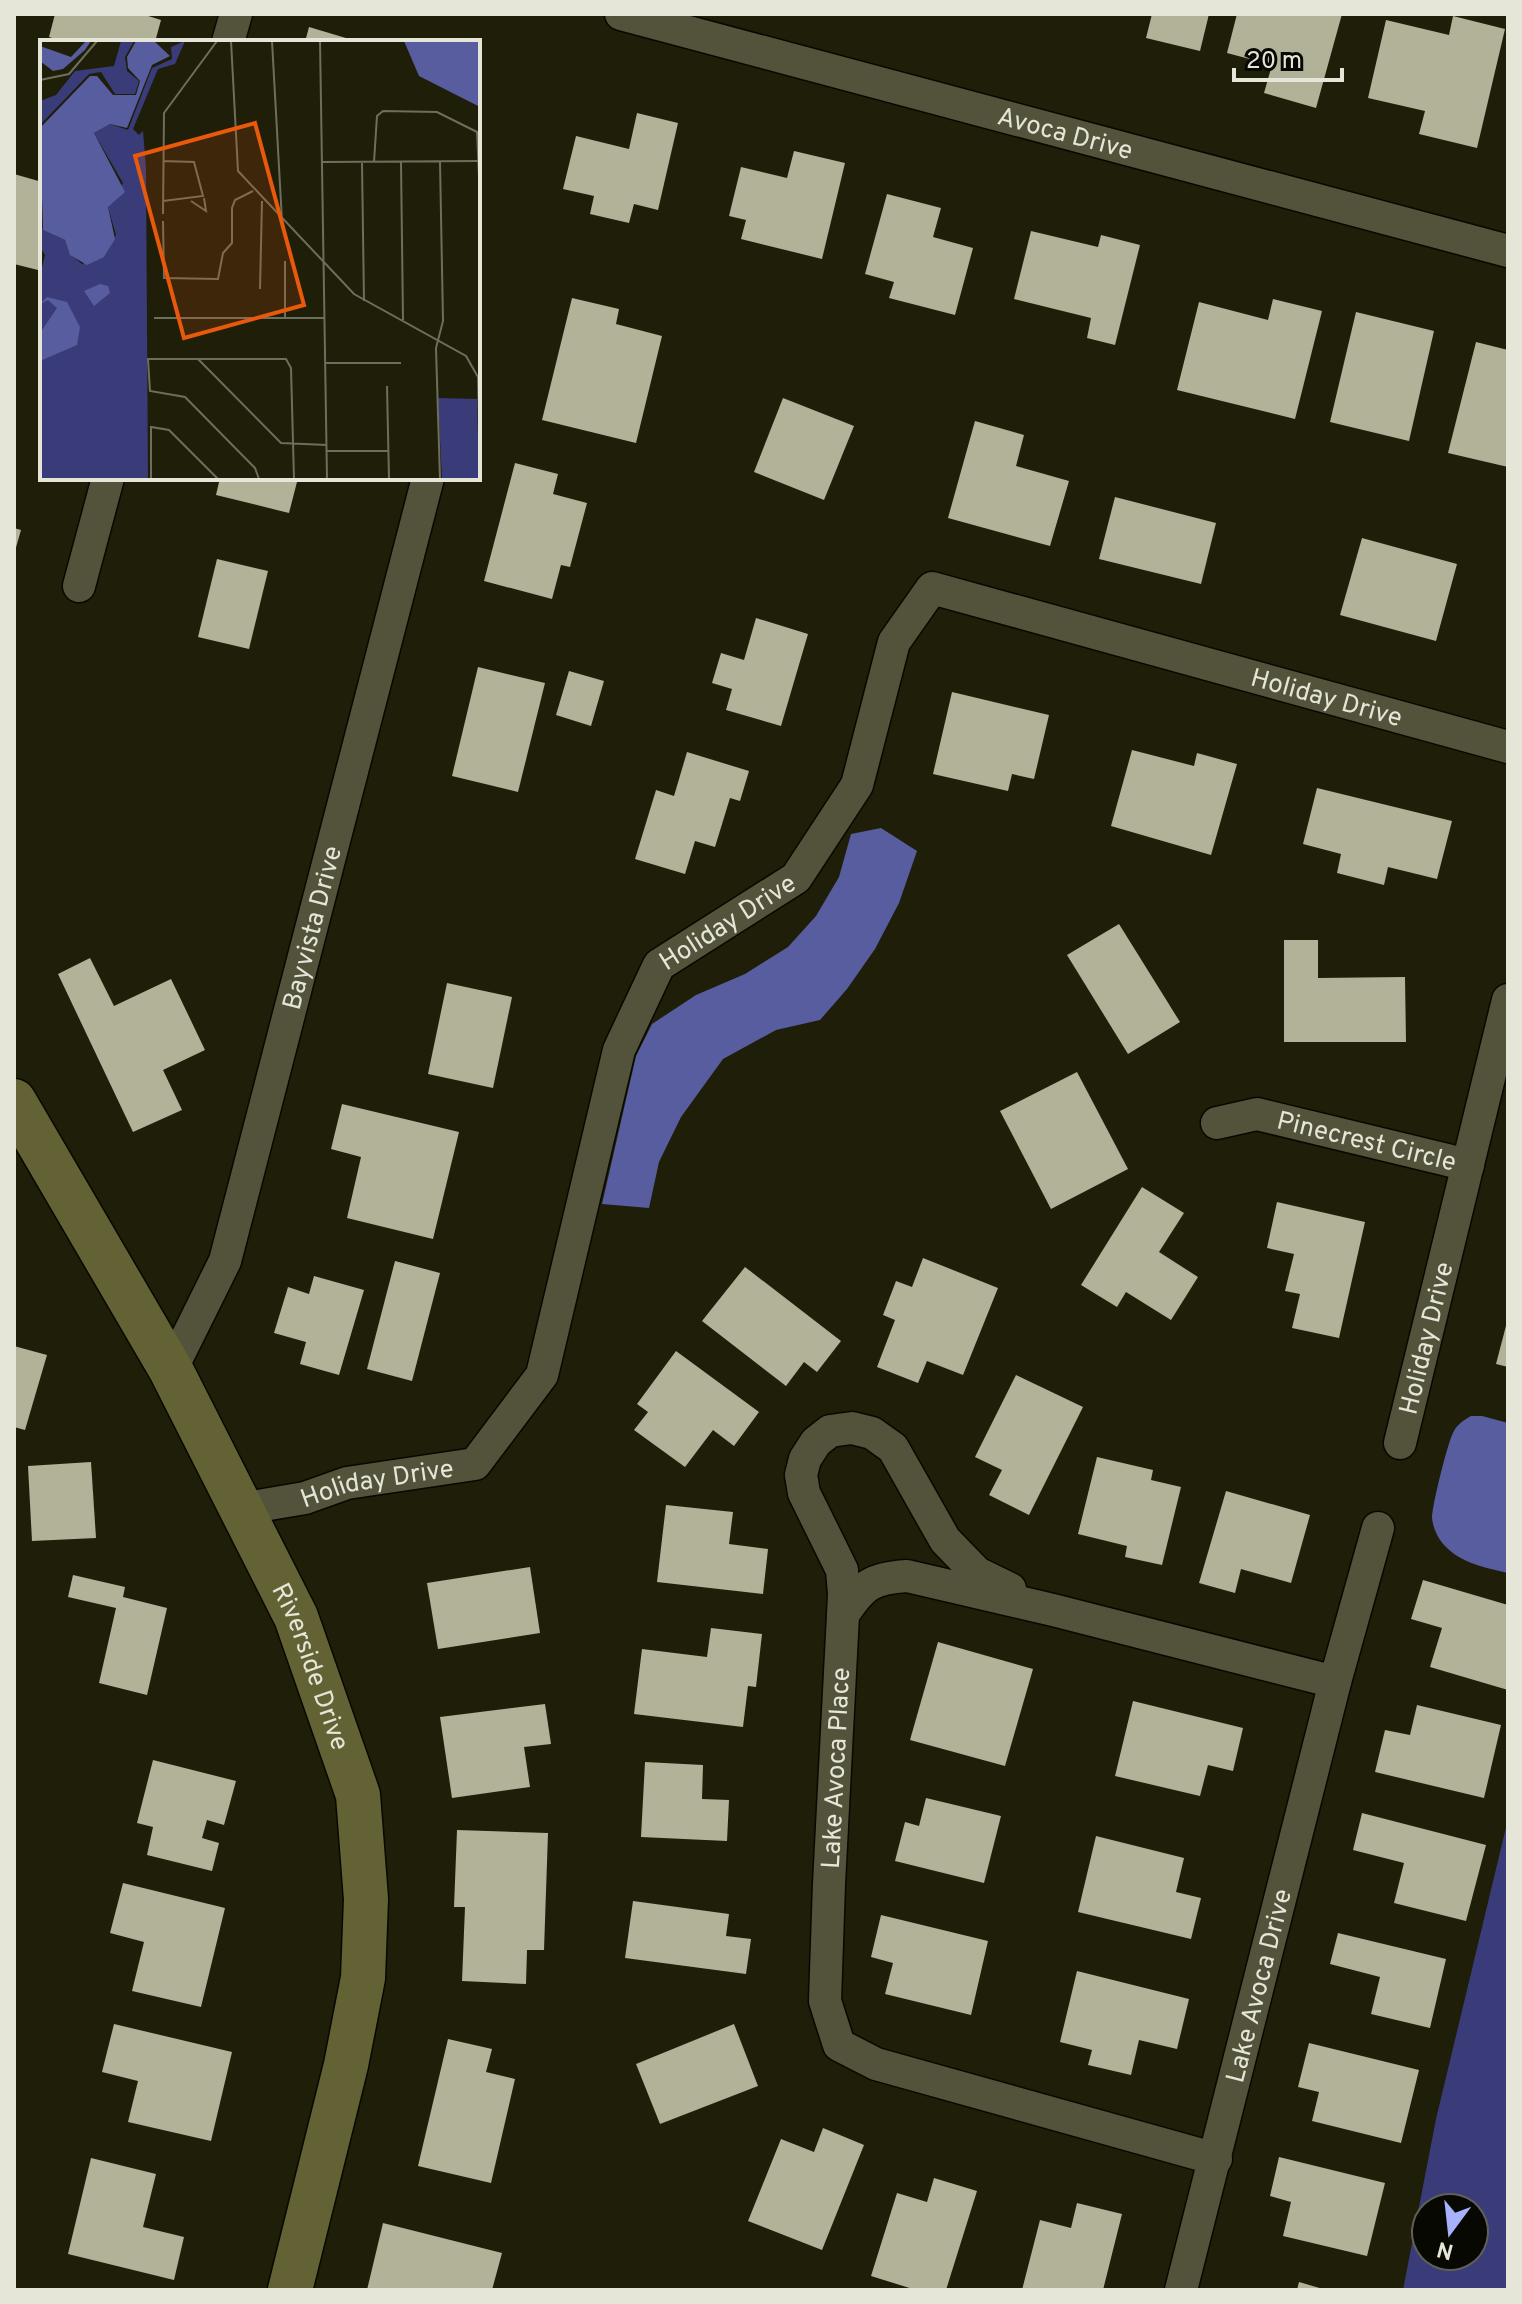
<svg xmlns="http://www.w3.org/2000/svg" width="1522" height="2304" viewBox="0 0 1522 2304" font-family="Overpass,sans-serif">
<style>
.green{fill:#393c79;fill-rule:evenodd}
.water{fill:#575d9f}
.building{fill:#b2b298}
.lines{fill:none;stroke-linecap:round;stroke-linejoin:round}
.street-casing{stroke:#090800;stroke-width:35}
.secondary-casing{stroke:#090800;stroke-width:47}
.street{stroke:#53533c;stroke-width:32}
.secondary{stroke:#636234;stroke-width:44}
.labels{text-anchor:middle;stroke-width:8;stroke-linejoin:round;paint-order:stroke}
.street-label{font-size:26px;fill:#e5e5d8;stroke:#080802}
.inset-road{fill:none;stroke:#6e6e5c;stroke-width:2}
.view{fill:#e8590c;fill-opacity:0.15;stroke:#e8590c;stroke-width:4}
.inset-edge{fill:none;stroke:#e5e5d8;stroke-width:4}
</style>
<rect width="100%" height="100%" fill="#1f1e09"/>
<path class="green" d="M1508,1819V2290H1403L1436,2119ZM1426,2208H1474V2256H1426Z"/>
<g class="water">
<path d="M881,828L917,851L899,903L875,949L847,989L820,1020L776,1030L723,1059L681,1117L659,1162L649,1208L602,1204L636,1056L652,1024L696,995L745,974L788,947L816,916L839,877L851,834Z"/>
<path d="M1471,1416H1482L1508,1423V1573C1486,1568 1461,1563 1445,1546C1438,1539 1433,1528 1432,1518C1432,1506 1447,1445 1453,1433C1456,1425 1464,1420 1471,1416Z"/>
</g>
<g class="building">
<path d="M55,14H142L161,20L155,42H65L49,37Z"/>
<path d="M1152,14H1209L1200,51L1146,38Z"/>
<path d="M1237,14H1342L1316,108L1264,93L1272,65L1227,53Z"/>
<path d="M1453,16L1505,29L1477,148L1419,134L1425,111L1368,98L1386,20L1449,35Z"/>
<path d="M309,27L356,41V42H305Z"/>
<path d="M637,113L678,123L658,210L634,204L629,223L590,214L594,196L563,189L576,136L629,149Z"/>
<path d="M794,151L845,163L822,259L741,239L746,220L729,216L741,167L787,178Z"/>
<path d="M14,174L42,182V271L14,264Z"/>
<path d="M887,194L941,208L933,237L973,248L955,315L889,298L894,282L865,274Z"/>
<path d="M1031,231L1098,247L1101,235L1140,245L1115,345L1087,338L1091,318L1014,299Z"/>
<path d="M572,298L619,309L616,324L662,336L636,443L542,420Z"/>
<path d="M1273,299L1322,311L1295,419L1177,390L1199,302L1268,320Z"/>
<path d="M1356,312L1434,331L1409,441L1330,422Z"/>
<path d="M1476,342L1508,350V467L1448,453Z"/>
<path d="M783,398L854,426L824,500L754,472Z"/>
<path d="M975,421L1024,435L1016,466L1069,481L1050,546L948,518Z"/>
<path d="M515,463L558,474L553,494L587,503L570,567L561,565L552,599L484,581Z"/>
<path d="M220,478H298L289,513L216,495Z"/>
<path d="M1115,497L1216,523L1201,584L1099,559Z"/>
<path d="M14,528L21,530L15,551H14Z"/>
<path d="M1362,538L1457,564L1436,641L1340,615Z"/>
<path d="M217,559L268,571L249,649L198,637Z"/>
<path d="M756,618L808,634L781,726L726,710L732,689L712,683L721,653L744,660Z"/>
<path d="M478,667L545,683L518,792L452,776Z"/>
<path d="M569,671L604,681L591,726L556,715Z"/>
<path d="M952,692L1049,715L1034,779L1012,774L1008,791L933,774Z"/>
<path d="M1132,750L1194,766L1197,753L1237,764L1211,855L1111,826Z"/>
<path d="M687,752L749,771L740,801L730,798L715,847L695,841L685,874L635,859L656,790L674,796Z"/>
<path d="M1317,788L1452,821L1437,879L1388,867L1384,885L1337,873L1341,854L1303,844Z"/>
<path d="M1119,924L1180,1022L1128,1054L1067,955Z"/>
<path d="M1284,940H1318V978L1405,977L1406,1042H1284Z"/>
<path d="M90,958L114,1006L171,979L205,1050L163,1070L182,1110L133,1132L58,974Z"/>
<path d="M447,983L512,997L493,1088L428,1074Z"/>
<path d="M1077,1072L1128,1169L1051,1209L1000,1111Z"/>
<path d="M342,1104L459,1132L433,1239L347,1218L361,1157L331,1149Z"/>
<path d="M1142,1187L1184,1213L1159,1252L1198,1277L1171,1320L1126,1292L1117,1307L1081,1285Z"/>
<path d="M1277,1202L1365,1222L1339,1338L1292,1328L1300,1294L1285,1291L1294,1254L1267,1248Z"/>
<path d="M923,1258L998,1288L963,1375L927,1361L918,1383L877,1367L895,1320L883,1315L896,1281L912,1287Z"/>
<path d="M395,1261L440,1273L412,1381L367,1369Z"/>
<path d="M745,1267L841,1341L817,1372L804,1362L786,1386L702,1321Z"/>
<path d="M314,1276L364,1290L339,1375L300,1364L306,1342L274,1333L288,1287L309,1294Z"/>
<path d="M1507,1322H1508V1367L1496,1364Z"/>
<path d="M14,1346L47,1355L25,1430L14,1427Z"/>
<path d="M676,1351L759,1412L734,1446L713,1430L685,1467L634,1430L648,1412L637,1404Z"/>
<path d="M1016,1375L1083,1407L1029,1515L989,1495L1002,1470L975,1457Z"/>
<path d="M1097,1457L1153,1470L1151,1480L1181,1487L1162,1565L1125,1557L1127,1546L1078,1534Z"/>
<path d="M91,1462L96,1538L32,1541L28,1466Z"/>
<path d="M1226,1491L1310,1515L1291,1583L1241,1569L1235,1593L1199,1583Z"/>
<path d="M666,1505L733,1512L729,1544L768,1549L763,1594L657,1582Z"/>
<path d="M530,1567L540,1633L438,1649L427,1583Z"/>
<path d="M73,1575L125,1587L123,1597L167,1608L147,1695L99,1683L116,1608L68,1597Z"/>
<path d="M1423,1580L1508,1605V1690L1430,1667L1442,1628L1411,1619Z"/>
<path d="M711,1628L762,1634L756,1687L748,1686L743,1727L634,1714L642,1649L707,1657Z"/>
<path d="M938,1642L1033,1669L1005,1766L910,1740Z"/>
<path d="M1133,1701L1243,1728L1233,1771L1208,1765L1200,1796L1115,1776Z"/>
<path d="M545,1704L551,1744L524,1747L530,1787L452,1798L440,1717Z"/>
<path d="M1417,1705L1501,1725L1484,1798L1375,1772L1385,1730L1410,1735Z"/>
<path d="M153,1760L236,1781L224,1825L207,1820L202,1838L219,1843L212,1871L147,1855L153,1827L137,1823Z"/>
<path d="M645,1762L703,1765L702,1799L729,1800L727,1841L641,1837Z"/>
<path d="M926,1798L1001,1816L984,1883L895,1861L905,1822L919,1826Z"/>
<path d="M1362,1813L1486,1845L1466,1921L1394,1903L1404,1863L1353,1850Z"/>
<path d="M457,1830L548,1833L544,1950H527L526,1984L462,1981L465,1907H454Z"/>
<path d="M1096,1836L1184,1858L1176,1892L1201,1898L1191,1939L1078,1912Z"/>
<path d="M123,1883L225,1908L201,2007L132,1991L144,1942L110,1933Z"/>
<path d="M633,1901L729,1914L726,1936L751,1939L746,1974L625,1958Z"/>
<path d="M881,1915L988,1941L971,2015L885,1994L893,1963L871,1957Z"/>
<path d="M1338,1933L1446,1959L1430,2028L1371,2014L1380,1977L1330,1964Z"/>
<path d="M1077,1971L1189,1999L1177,2049L1139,2040L1131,2075L1088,2065L1092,2050L1060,2042Z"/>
<path d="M114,2024L232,2052L211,2141L128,2122L138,2081L102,2072Z"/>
<path d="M734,2024L758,2086L660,2124L636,2064Z"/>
<path d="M448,2039L492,2049L486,2072L515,2079L491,2183L418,2166Z"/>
<path d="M1309,2043L1419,2070L1401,2143L1312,2121L1319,2092L1298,2087Z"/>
<path d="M823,2128L864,2145L822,2250L748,2221L781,2139L814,2152Z"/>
<path d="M1279,2157L1385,2183L1367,2256L1283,2236L1291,2202L1270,2196Z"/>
<path d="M91,2158L156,2174L143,2227L184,2237L174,2280L68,2254Z"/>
<path d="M934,2178L977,2191L946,2290H916L871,2276L897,2193L927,2202Z"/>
<path d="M1077,2203L1122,2214L1103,2290H1022L1040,2220L1071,2228Z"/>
<path d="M383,2223L502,2253L492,2290H367Z"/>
<path d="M1299,2282L1323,2289V2290H1297Z"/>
</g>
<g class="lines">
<g class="street-casing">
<g id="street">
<path id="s1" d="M621,14L1508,251"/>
<path d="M228,42L236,14"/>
<path d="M79,586L108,478"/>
<path id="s2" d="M1217,1123L1257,1114L1468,1165"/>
<path id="s3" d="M171,1370L225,1261L428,478"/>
<path id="s4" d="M1400,1443L1508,1000"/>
<path id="s5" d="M240,1509L305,1498L347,1483L475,1464L542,1375L619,1050L659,965L796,878L857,785L894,642L932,588L1508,747"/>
<path d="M843,1615L844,1594L842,1570L804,1493L801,1475L805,1459L816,1442L830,1431L852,1428L872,1433L893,1448L945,1540L977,1573L1010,1589"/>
<path id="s6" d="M1216,2159L876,2064L839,2045L825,2001L829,1884L843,1615C862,1586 871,1578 907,1576L1053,1610L1335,1682"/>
<path id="s7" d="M1181,2290L1335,1682L1378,1528"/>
</g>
</g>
<g class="secondary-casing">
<g id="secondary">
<path id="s8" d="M14,1101L171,1370L296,1617L358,1795L366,1899L363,1978L346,2065L290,2290"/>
</g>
</g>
<use href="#street" class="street"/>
<use href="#secondary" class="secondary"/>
</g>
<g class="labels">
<g class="street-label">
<text dy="9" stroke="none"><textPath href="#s1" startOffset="460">Avoca Drive</textPath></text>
<text dy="9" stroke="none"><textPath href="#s5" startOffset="1676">Holiday Drive</textPath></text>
<text dy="9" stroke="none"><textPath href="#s5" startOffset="860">Holiday Drive</textPath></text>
<text dy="9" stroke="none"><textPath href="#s3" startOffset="466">Bayvista Drive</textPath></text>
<text dy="9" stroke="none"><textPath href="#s2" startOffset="154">Pinecrest Circle</textPath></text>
<text dy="9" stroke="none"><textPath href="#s4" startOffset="108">Holiday Drive</textPath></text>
<text dy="9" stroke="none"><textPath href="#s5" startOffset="140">Holiday Drive</textPath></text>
<text dy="9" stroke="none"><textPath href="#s8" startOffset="640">Riverside Drive</textPath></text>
<text dy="9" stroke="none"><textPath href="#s6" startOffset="674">Lake Avoca Place</textPath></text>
<text dy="9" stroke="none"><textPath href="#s7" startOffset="314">Lake Avoca Drive</textPath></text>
</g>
</g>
<g transform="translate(40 40)">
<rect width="440" height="440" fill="#1f1e09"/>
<path d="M81,1H94L85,17L87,31L99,41L95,54H75L61,32L49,34L0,85V61L16,55L35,31L74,26ZM145,1L135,24L118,29L93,89L99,95L103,91L106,128L108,439H0V236L5,215L0,207V180L3,190L25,200L30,214L42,224L66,214L76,195L68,167L83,143L54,93L70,84L88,90L112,28L132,19L131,7ZM398,358L437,359L439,439H402Z" fill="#393c79"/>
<path d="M46,1H51L45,10L23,29L13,31L0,21V6L31,17ZM96,1H114L130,16L112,25L87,88L70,84L54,93L85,152L68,167L75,199L64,217L47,225L30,215L25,200L3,190L0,88L50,36H57L73,55H96L100,41L88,28L87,17ZM364,1H440V67L379,36ZM60,244L68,246L70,253L54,266L44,251ZM7,257L27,262L40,287L37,305L0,321V293L17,268L8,260L0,264Z" fill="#575d9f"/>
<path class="inset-road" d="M191,1L198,131L314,254L426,316L438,337L440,422M232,1L242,181M280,1L287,439M0,40L29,34L57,1M282,122L440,121M334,122L337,76L343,71L397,72L437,92L440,158M361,122L363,280M400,122L403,281L396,308L400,439M322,123L324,261M123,161L163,156L154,122L123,121M151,161L166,171L164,158M123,174L124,73L177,1M123,181L124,238L178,239L183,213L192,203V168L195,160L213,151M220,249L222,161M114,278H284M245,278V221M158,319L241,403L287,405M285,323H361M347,346L349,439M287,411H348M111,439V387L129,390L178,439M219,439L215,428L145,357L110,351L108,319H246L251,328L254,439"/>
<path class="view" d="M215,83L264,265L144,298L95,116Z"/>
<rect width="440" height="440" class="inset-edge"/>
</g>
<rect width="1522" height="2304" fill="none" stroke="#e5e5d8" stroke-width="32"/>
<g transform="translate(1450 2232) rotate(195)"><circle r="38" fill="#080802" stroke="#606058" stroke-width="2"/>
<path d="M0-6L14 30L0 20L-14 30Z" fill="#a7b1fc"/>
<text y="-12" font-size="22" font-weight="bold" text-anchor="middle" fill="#e5e5d8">N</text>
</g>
<path d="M1234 68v12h108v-12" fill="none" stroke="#e5e5d8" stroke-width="4"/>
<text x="1246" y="68" font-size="24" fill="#e5e5d8" stroke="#080802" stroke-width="6" paint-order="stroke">20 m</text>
</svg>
